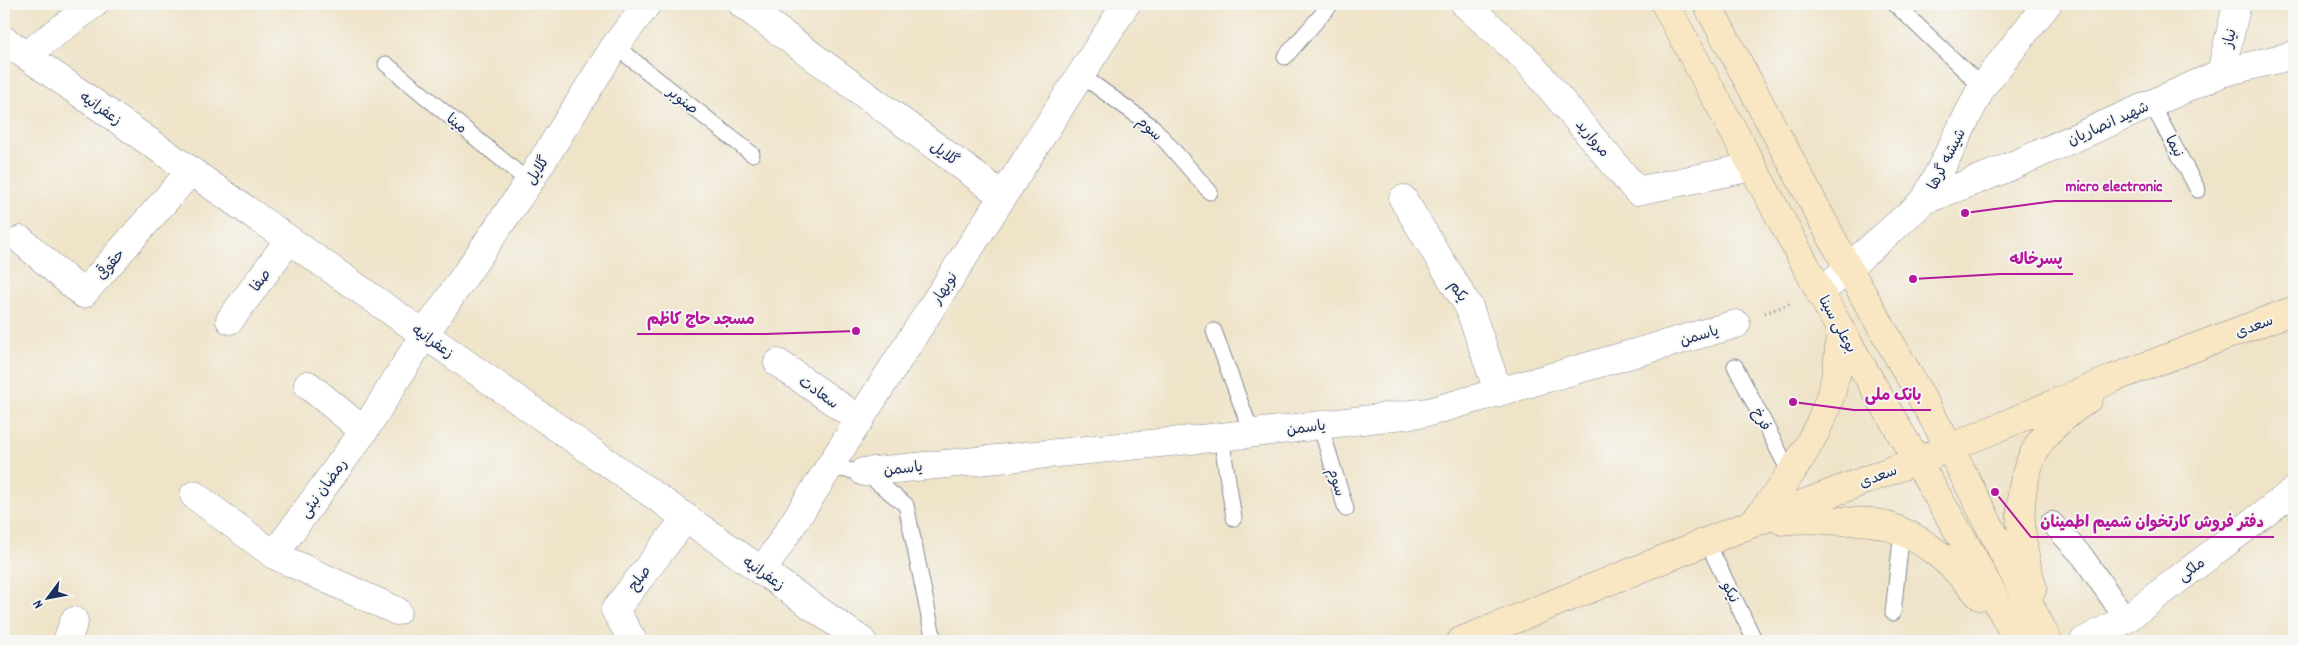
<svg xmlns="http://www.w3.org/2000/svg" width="2298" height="645" viewBox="0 0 2298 645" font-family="Dekko,'Playpen Sans Arabic',sans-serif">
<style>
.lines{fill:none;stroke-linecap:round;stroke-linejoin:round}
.service-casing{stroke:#858993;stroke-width:17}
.pedestrian-casing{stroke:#858993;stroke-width:24}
.minor-casing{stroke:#858993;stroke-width:29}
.secondary-casing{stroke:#858993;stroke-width:29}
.path{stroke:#858993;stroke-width:3;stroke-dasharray:1 4;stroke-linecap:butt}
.service{stroke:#fff;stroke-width:15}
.pedestrian{stroke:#fff;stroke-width:22}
.minor{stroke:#fff;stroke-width:28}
.secondary{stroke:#f9e7c3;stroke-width:28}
.labels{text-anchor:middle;stroke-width:4;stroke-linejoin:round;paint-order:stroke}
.street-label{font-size:15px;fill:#1b2f5e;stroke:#f6f6f2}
.leader{fill:none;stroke:#b5179e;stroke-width:2}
.callout-dot{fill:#b5179e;stroke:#f6f6f2;stroke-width:2}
.callout-label{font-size:16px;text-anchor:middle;font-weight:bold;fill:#b5179e;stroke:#f6f6f2;stroke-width:4;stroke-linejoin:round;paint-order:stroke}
</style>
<rect width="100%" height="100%" fill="#f6f6f2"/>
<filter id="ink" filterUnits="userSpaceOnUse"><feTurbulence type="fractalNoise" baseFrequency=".02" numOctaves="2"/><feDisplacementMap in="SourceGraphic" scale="10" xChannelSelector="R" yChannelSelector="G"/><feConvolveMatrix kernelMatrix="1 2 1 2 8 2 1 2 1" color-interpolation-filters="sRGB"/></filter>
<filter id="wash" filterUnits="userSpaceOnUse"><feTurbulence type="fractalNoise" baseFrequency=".0096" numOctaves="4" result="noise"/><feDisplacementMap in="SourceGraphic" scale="20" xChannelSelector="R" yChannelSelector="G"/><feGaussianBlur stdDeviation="1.12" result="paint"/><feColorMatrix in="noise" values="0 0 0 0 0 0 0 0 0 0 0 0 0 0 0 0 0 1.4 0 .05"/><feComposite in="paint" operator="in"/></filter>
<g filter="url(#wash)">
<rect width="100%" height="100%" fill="#efe3c8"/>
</g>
<g filter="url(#ink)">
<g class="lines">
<g class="service-casing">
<g id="service">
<path d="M1895,4L1982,87"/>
<path d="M615,46L752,154"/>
<path d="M1285,57L1331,4"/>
<path d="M386,64L529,182"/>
<path d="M1081,75L1153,127L1210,192"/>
<path d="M2151,103L2198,190"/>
<path d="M1214,331L1252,434"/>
<path d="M1735,366L1790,473"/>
<path d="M1320,425L1346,509"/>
<path d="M1221,437L1234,518"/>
<path d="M829,468L864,472L906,505L934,641"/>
<path d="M1707,542L1755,641"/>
<path d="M1893,613L1902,530"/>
</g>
</g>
<g class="pedestrian-casing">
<path id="pedestrian" d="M2052,523L2083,557L2126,619"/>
</g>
<g class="minor-casing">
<g id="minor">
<path d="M742,4L1003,196"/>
<path d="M1465,4L1526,59L1637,191L1752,167"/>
<path d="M4,40L862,641"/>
<path d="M26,55L94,4"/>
<path d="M2221,73L2237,4"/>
<path d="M1403,199L1469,307L1498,391"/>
<path d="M1925,200L2000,171L2221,73L2294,55"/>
<path d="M21,240L83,294L191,171"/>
<path d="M1820,293L1925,200L1982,87L2047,4"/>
<path d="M230,320L289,240"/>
<path d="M778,363L860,420"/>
<path d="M308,385L364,431"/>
<path d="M864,472L1221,437L1429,412L1736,324"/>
<path d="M194,495L274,555L364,431L424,335L529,182L615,46L647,4"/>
<path d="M274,555L397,611"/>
<path d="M762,572L1126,4"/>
<path d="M67,641L74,621"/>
<path d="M633,641L615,610L686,518"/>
<path d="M2084,641L2126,619L2294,491"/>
</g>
</g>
<g class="secondary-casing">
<g id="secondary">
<path d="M1665,4L1840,329L1966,545L2018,641"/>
<path d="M1707,4L1848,268L1950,448L2048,641"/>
<path d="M1782,521C1803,518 1823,520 1844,521C1853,522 1862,521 1871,522C1917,530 1951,562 1980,596"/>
<path d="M1753,523C1788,481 1825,429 1836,374C1839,360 1839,344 1840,329"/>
<path d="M2033,588C2018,540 2012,482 2043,438C2054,423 2074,409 2089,398"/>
<path d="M1461,641L1753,523L1950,448L2114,378L2294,310"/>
</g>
</g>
<path class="path" d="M1765,313L1792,303"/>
<use href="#service" class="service"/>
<use href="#pedestrian" class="pedestrian"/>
<use href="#minor" class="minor"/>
<use href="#secondary" class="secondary"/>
</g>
</g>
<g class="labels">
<g class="street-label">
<text transform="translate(2229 38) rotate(-77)" y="5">نیاز</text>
<text transform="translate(683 100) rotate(38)" y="5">صنوبر</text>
<text transform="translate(101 108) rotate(35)" y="5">زعفرانیه</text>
<text transform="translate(457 123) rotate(40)" y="5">مینا</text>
<text transform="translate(2108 123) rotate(-24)" y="5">شهید انصاریان</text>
<text transform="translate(1150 128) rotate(42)" y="5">سوم</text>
<text transform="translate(1593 138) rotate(50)" y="5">مروارید</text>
<text transform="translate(2175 146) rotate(62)" y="5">نیما</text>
<text transform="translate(945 153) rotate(36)" y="5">گلایل</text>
<text transform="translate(1946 159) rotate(-63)" y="5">شیشه گرها</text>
<text transform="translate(537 170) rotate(-57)" y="5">گلایل</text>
<text transform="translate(110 264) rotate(-49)" y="5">حقوقی</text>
<text transform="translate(260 280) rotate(-54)" y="5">صفا</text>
<text transform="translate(944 288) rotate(-57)" y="5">نوبهار</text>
<text transform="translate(1459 291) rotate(59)" y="5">یکم</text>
<text transform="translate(1838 324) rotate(61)" y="5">بوعلی سینا</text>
<text transform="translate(2254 326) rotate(-21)" y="5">سعدی</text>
<text transform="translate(1699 335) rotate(-16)" y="5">یاسمن</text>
<text transform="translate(433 341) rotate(35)" y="5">زعفرانیه</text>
<text transform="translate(819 392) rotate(35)" y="5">سعادت</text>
<text transform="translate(1762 419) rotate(63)" y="5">فرخ</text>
<text transform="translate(1306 427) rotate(-7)" y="5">یاسمن</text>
<text transform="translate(903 468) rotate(-6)" y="5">یاسمن</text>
<text transform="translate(1878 476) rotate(-21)" y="5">سعدی</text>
<text transform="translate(1337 482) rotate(73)" y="5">سوم</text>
<text transform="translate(323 488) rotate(-54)" y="5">رمضان نبئی</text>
<text transform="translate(2191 569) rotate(-37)" y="5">ملکی</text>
<text transform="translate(764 573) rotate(35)" y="5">زعفرانیه</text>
<text transform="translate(639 578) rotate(-52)" y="5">صلح</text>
<text transform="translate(1731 592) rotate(64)" y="5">نیکو</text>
</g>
</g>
<path class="leader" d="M1965 213L2055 201H2172M1913 279L2000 274H2073M856 331L765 334H637M1793 402L1854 410H1931M1995 492L2031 537H2274"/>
<g class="callout-dot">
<circle cx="1965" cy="213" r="5"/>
<circle cx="1913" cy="279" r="5"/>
<circle cx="856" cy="331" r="5"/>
<circle cx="1793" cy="402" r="5"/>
<circle cx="1995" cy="492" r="5"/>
</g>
<g class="callout-label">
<text x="2114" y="191">micro electronic</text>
<text x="2036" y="264">پسرخاله</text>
<text x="701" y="324">مسجد حاج کاظم</text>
<text x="1893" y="400">بانک ملی</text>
<text x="2152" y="527">دفتر فروش کارتخوان شمیم اطمینان</text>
</g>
<rect width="2298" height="645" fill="none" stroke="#f6f6f2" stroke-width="20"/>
<g transform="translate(48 598) rotate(238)" stroke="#f6f6f2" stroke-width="4" paint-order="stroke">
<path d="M0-4L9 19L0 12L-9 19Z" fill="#1b2f5e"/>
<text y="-8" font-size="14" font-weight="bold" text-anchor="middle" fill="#1b2f5e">N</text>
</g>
</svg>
